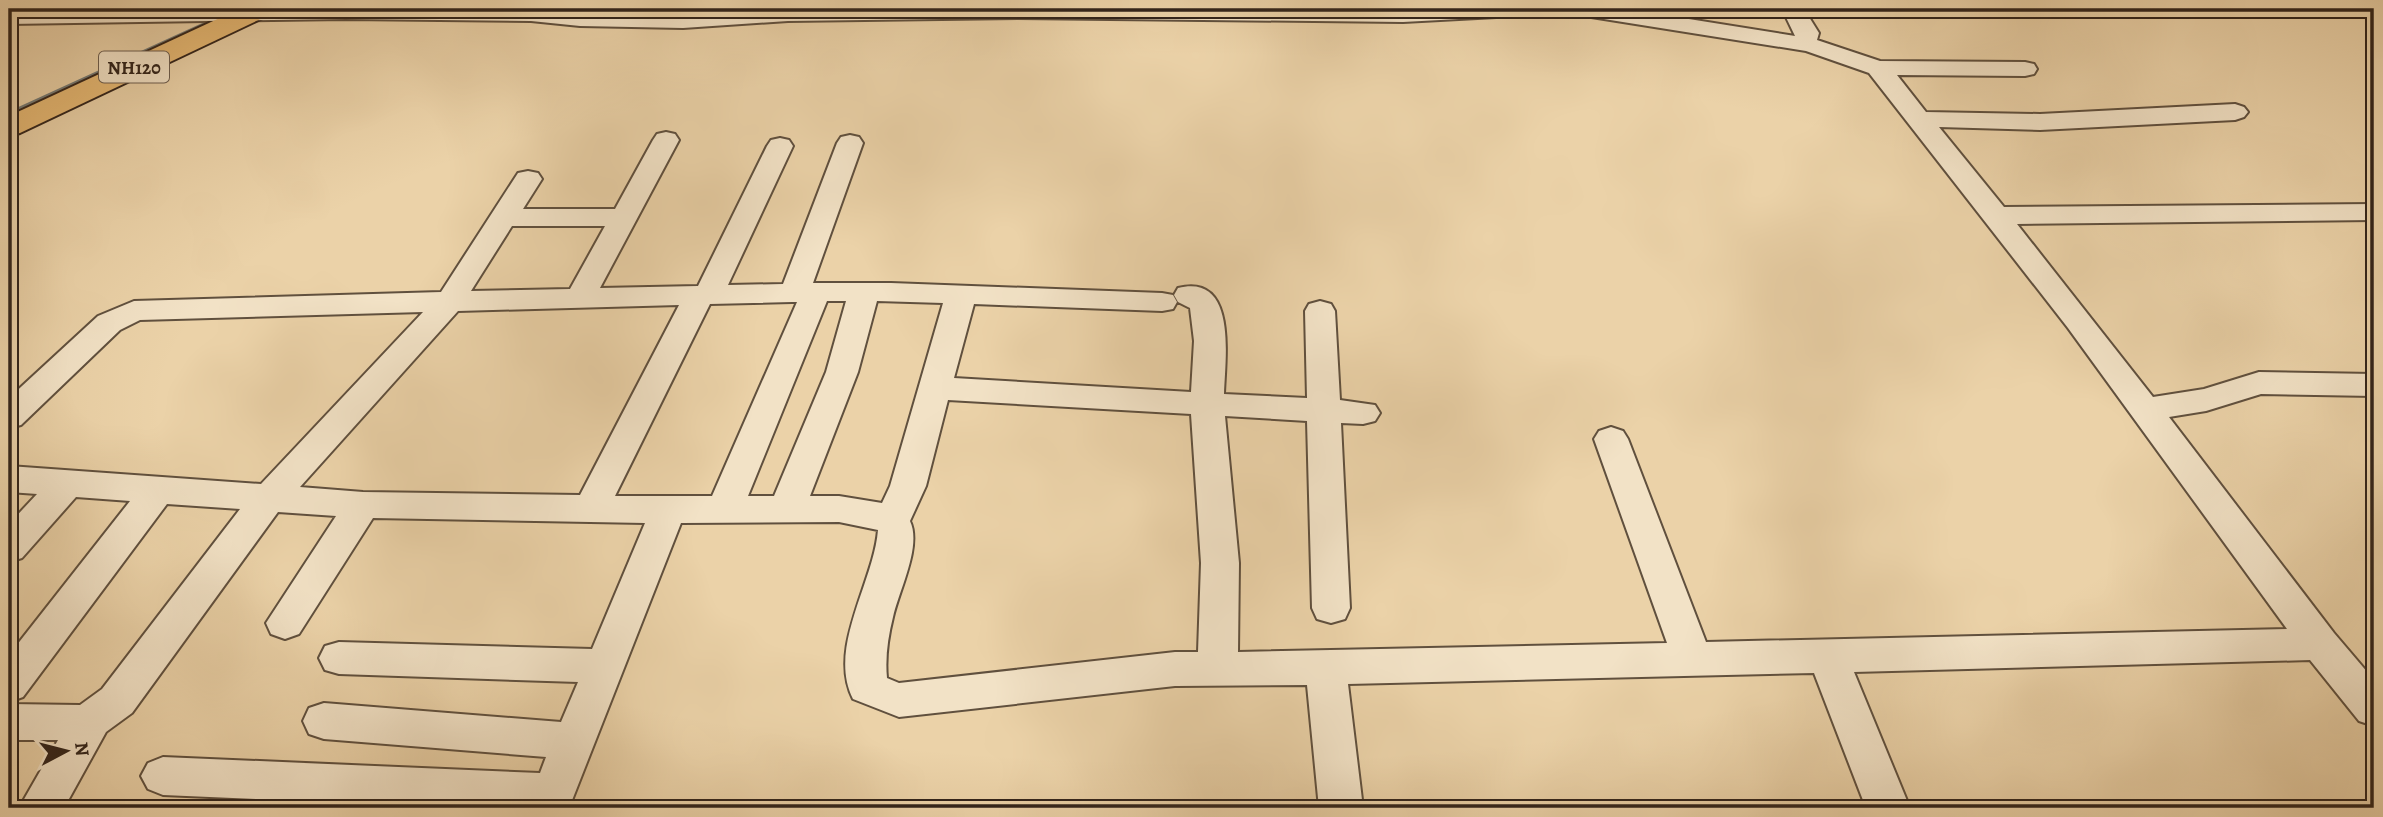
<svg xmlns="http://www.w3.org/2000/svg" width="2383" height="817" viewBox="0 0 2383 817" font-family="Alegreya,serif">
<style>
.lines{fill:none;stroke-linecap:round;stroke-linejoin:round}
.stream{stroke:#737a77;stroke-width:5}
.minor-casing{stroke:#60503e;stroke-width:4}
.highway-casing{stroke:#32241b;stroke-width:4}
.minor{fill:#f2e2c6;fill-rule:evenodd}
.highway{fill:#e6b974;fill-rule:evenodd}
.labels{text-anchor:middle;stroke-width:6;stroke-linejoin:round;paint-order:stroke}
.shield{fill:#f2e2c6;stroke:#6c5d4e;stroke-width:2}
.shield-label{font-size:19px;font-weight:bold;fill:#32241b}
</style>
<rect width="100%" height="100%" fill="#ebd2a8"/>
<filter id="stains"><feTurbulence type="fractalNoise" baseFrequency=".00286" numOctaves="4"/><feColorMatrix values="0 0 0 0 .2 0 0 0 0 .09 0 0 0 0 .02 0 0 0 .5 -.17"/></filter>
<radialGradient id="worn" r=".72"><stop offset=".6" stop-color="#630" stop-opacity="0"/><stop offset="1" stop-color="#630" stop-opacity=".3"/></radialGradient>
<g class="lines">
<path class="stream" d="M9,114L217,19"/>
<g class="minor-casing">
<g id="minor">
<path d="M105,9H546L683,14L764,9H1526L1523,14L1515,16L1403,22L1018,18L788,21L683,28L580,26L531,21L346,19L9,24V10Z"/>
<path d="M1574,9H1626L1795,36L1782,9H1804L1819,33L1817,40L1880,61L2025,62L2034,64L2037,69L2034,74L2025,76L1897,75L1926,112L2040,114L2235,104L2244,107L2248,112L2244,117L2235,120L2040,130L1939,127L2004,207L2374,204V220L2017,224L2153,397L2204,389L2259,372L2374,374V396L2261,394L2206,411L2169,417L2334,633L2374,680V726L2359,721L2310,660L1854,672L1910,808H1866L1814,673L1348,684L1363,808H1319L1307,685L1175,686L899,717L853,699C827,648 874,582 878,530L839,522L681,523L569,808H459L163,795L148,789L141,776L148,763L163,757L540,773L546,757L324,739L309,734L303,721L309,708L324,703L561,722L578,682L339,674L325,670L319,658L325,646L339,642L592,649L645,523L373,518L299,634L285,639L271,634L266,623L336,516L278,512L132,713L106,732L64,808H19L58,740H9V704L80,705L102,689L240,509L167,504L23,697L9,702V655L130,501L76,497L22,558L9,562V524L37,494L9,492V466L261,484L423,312L140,320L120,330L21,425L9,428V398L98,316L134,301L441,292L518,173L528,171L538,173L542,179L523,209H615L653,140L657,134L666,132L675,134L679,140L600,288L698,286L767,146L771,140L780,138L789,140L793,146L728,285L783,284L837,143L841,137L850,135L859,137L863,143L813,283H891L1162,293L1173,295L1177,302L1173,309L1162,311L974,304L954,378L1191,392L1194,341L1190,308L1178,302L1174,295L1178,288C1238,273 1225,359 1224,394L1307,398L1305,311L1309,304L1320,301L1331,304L1335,311L1340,400L1375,405L1380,413L1375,421L1363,424L1341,423L1350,608L1345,619L1331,623L1317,619L1312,608L1307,421L1225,416L1239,563L1238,652L1667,643L1594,439L1599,431L1611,427L1623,431L1628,439L1706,642L2287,629L2068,328L1869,73L1806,51L1585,16L1577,14ZM512,226H605L570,289L471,291ZM827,301H846L826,372L774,496H748ZM877,301L943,303L890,486L882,503L839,496H810L858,372ZM792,302H797L712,496H615L710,304ZM679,305L580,495L363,492L300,487L458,311ZM948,400L1191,414L1201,563L1198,652H1175L899,683L887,678C885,657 888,637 893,617C899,590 922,546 910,521L926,486Z"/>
</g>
</g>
<g class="highway-casing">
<path id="highway" d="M239,9H273L269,15L20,133L9,136V116Z"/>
</g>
<use href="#minor" class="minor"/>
<use href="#highway" class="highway"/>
</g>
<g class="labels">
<rect class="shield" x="99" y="51.5" width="70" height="31" rx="5"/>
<g class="shield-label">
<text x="134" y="74">NH120</text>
</g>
</g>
<rect width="2383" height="817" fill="none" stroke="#ebd2a8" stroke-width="35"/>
<rect x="10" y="10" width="2362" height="796" fill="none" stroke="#32241b" stroke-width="3.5"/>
<rect x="18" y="18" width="2348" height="782" fill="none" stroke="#32241b" stroke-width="2"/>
<g transform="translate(66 751) rotate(83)" stroke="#f2e2c6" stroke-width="5" paint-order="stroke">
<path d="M0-5L12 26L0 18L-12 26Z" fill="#32241b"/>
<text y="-10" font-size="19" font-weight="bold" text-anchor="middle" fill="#32241b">N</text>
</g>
<rect width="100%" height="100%" filter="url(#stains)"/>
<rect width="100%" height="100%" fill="url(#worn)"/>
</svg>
